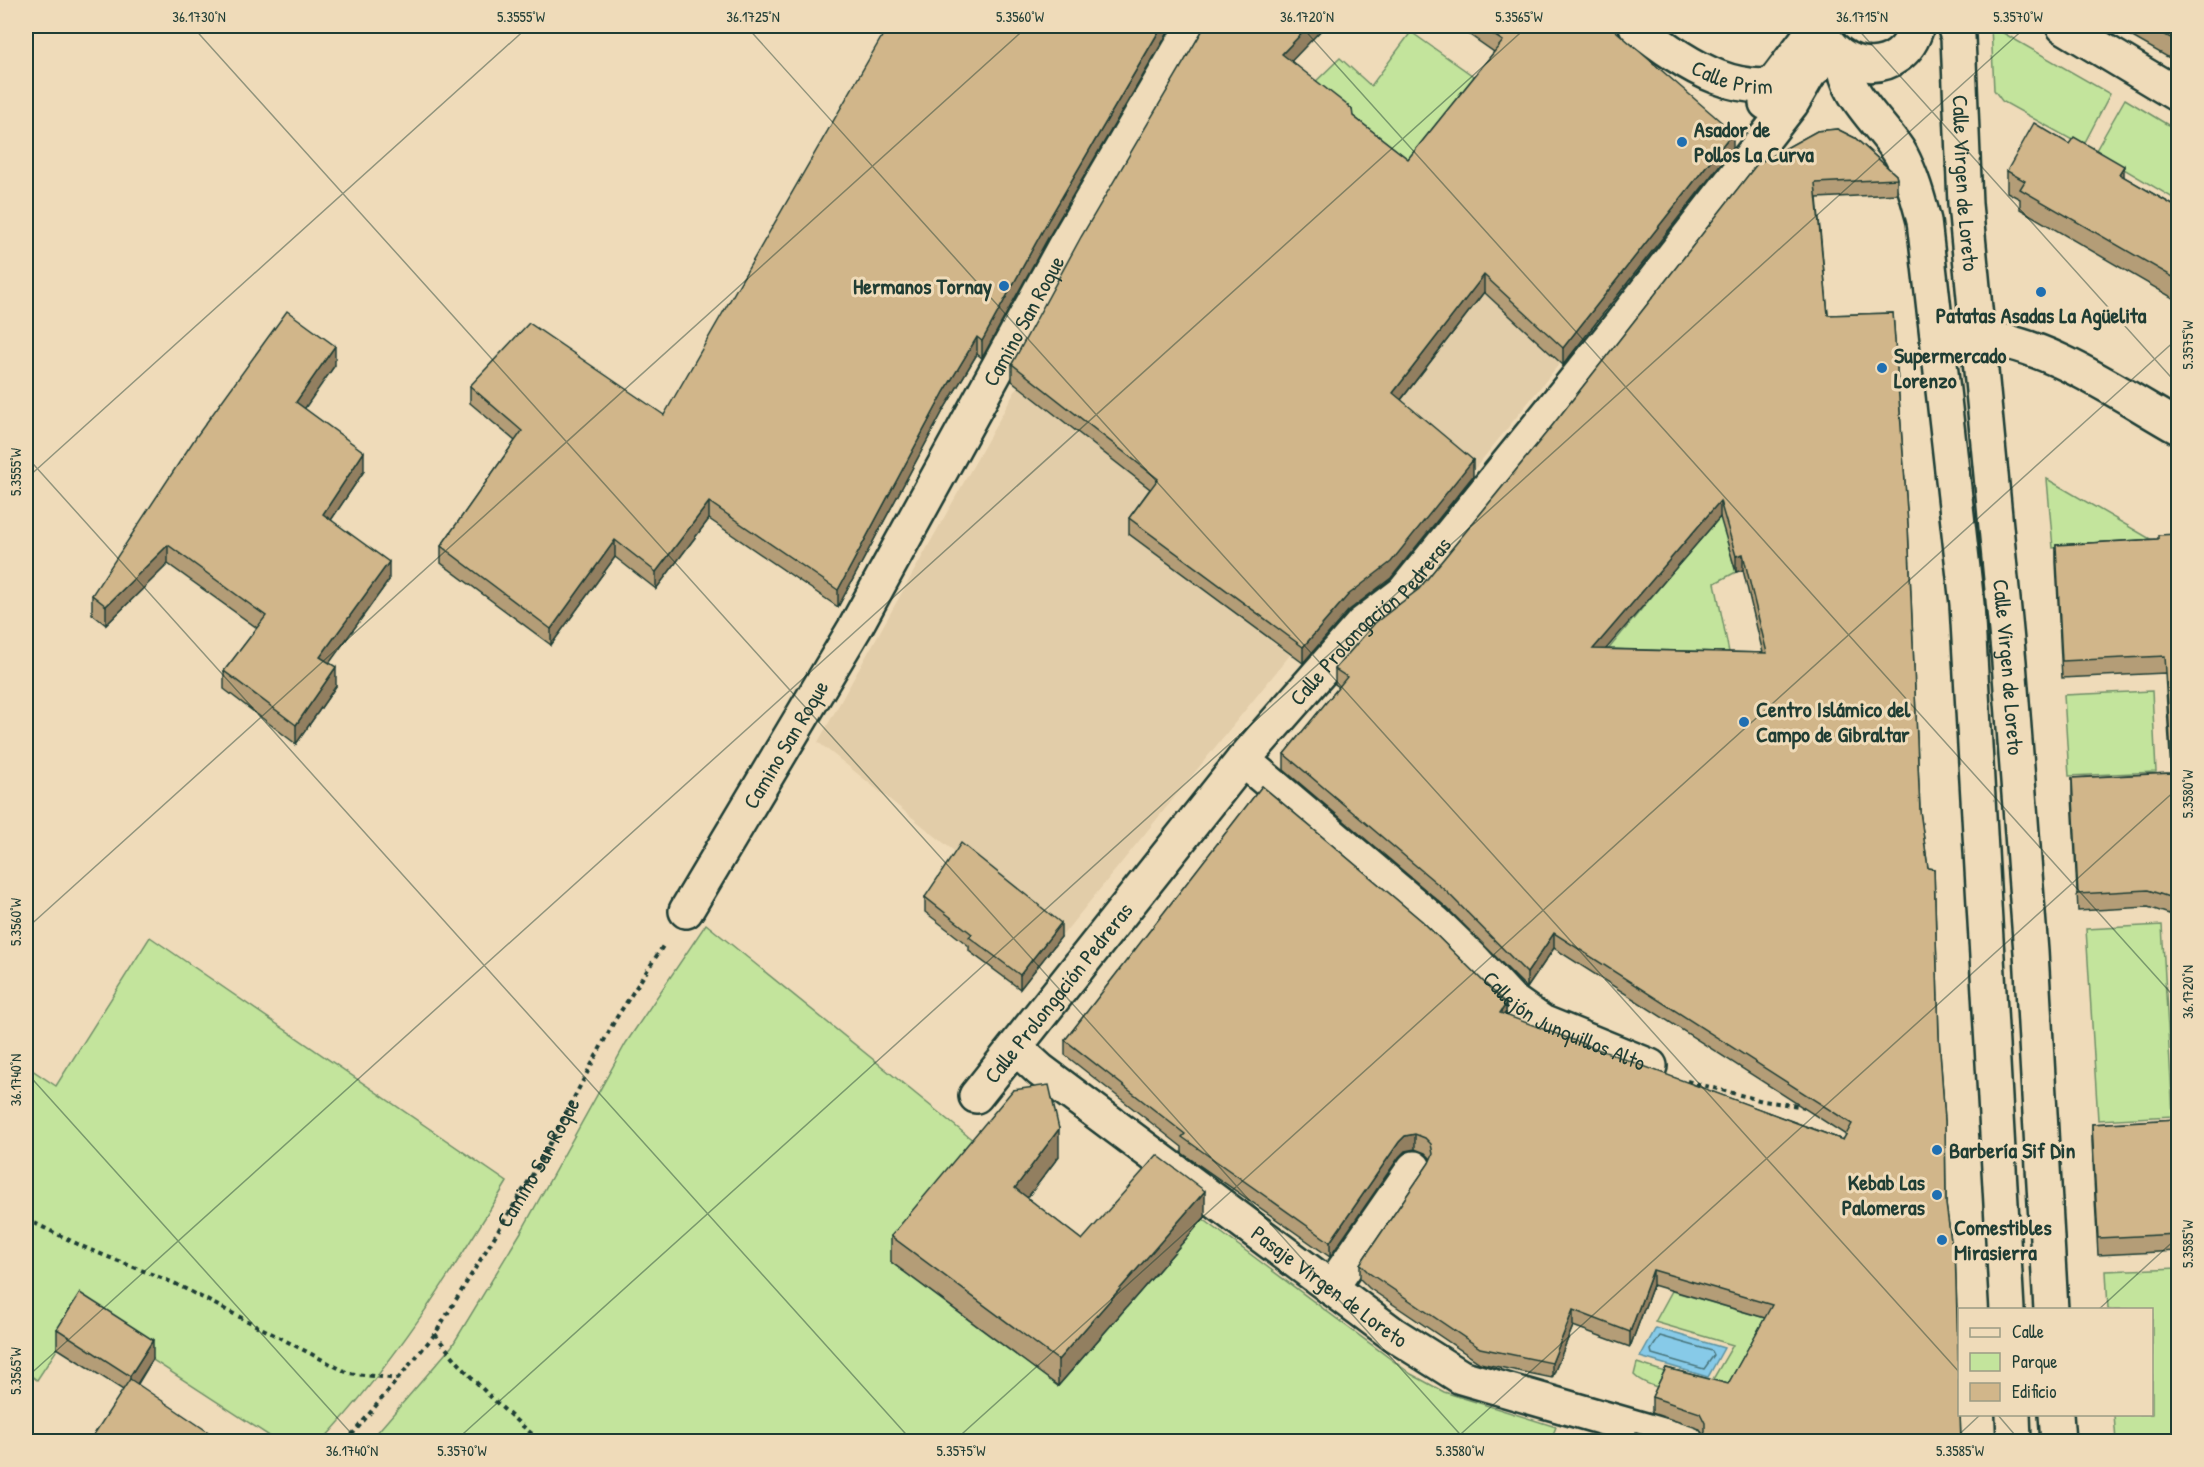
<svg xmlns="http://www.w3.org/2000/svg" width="2204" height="1467" viewBox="0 0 2204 1467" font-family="'Patrick Hand',sans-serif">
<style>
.built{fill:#e2cda9}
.green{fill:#c3e49c;stroke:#719068;stroke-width:1.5}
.water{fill:#87cae8;stroke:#5d92a0;stroke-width:1.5}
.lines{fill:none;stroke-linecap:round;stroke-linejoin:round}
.shore{stroke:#49757c;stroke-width:1.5}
.minor-casing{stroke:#1f3d34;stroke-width:38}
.major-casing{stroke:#1f3d34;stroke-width:38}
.path{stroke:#1f3d34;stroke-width:4;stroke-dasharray:4.5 4.5;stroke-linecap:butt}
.minor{stroke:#efdbb9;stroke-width:33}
.major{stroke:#efdbb9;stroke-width:33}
.wall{fill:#b49d77;stroke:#1f3d34;stroke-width:1.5;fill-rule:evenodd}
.shaded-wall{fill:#927f61;stroke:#1f3d34;stroke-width:1.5}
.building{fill:#d1b68a;stroke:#1f3d34;stroke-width:1.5;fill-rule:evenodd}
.ticks{fill:none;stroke:#1f3d34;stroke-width:1.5;stroke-opacity:0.45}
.poi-dot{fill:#1f6fb2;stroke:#efdbb9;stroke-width:2}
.labels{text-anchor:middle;stroke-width:6;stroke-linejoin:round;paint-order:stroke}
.street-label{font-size:22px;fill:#1f3d34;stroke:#efdbb9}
.poi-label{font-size:22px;font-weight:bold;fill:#1f3d34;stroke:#efdbb9;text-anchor:start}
.neatline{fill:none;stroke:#1f3d34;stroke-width:2}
.ticks-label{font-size:15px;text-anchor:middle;fill:#1f3d34}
</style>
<rect width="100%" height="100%" fill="#efdbb9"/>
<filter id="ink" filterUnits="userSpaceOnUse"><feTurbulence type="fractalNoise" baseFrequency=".0167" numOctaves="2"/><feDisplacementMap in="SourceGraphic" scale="12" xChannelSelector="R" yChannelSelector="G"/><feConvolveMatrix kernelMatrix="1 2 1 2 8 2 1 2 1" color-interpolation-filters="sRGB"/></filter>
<g filter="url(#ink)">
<g class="built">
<path d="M1168,115L1632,274L1447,503Z"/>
<path d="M1018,386L1158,495L1129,535L1290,655L1061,937L818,742Z"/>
</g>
<g class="green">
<path d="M1991,26L2110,94L2083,146L2002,101L1994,90Z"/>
<path d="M1411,32L1483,83L1410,176L1307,90L1340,58L1371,86Z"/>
<path d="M2125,99L2178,131V201L2095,152Z"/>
<path d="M1753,474L1732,559L1736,572L1715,583L1732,667L1597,663Z"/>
<path d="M2047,479L2152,540L2053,548Z"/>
<path d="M2152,691L2156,772L2069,776L2064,695Z"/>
<path d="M706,924L985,1150L891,1262L1058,1386L1203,1219L1411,1374L1444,1392L1556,1427L1550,1442H369L452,1346L521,1232L626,1043Z"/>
<path d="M2162,925L2173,1116L2098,1120L2086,929Z"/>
<path d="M150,937L507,1182C452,1272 394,1364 322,1441H277L81,1313L37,1380L26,1372V1066L56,1086Z"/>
<path d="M2178,1268V1441H2116L2114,1415L2152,1414V1310L2108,1309L2106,1271Z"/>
<path d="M1672,1291L1772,1320L1728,1399C1705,1395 1650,1392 1634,1375L1637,1363L1709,1386L1733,1345L1655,1322Z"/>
</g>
<path class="water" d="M1656,1328L1724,1348L1708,1377L1640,1357Z"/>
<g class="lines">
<path class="shore" d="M1660,1336L1712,1351L1714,1355L1704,1369L1652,1354L1651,1350Z"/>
<g class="minor-casing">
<g id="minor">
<path d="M2063,26L2178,95"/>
<path d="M1766,103L1773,84L1817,26"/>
<path d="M1939,341C1951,340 1964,338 1976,338C2040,338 2123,396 2178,427"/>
<path id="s2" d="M1243,760L1435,922L1473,959L1511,1000L1542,1022L1650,1066"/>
<path id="s3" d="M686,911L856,626L1065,245L1193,26"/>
<path id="s4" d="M1016,1048L1040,1070L1393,1334L1461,1377L1687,1442"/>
<path id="s5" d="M976,1096L1243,760L1362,624L1404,592L1612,335L1792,103L1810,72"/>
<path d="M1331,1288L1414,1168"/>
</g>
</g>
<g class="major-casing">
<g id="major">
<path id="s6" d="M1636,26C1684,64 1747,108 1809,73C1817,68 1825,56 1832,49"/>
<path d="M1818,26C1838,75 1902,80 1917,26"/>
<path id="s7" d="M1954,26L1958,37L1965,204L2009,662L2031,952L2051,1310"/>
<path d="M1845,59C1840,91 1886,128 1901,155C1912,176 1918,198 1924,221L1967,604L2007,1310"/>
<path d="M2013,1414L2014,1442"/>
<path d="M2056,1414L2058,1442"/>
</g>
</g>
<g class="path">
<path d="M1687,1081L1763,1101L1806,1107"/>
<path d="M26,1219L88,1249L174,1283L348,1373L398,1379"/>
<path d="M435,1334C466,1375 502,1410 542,1442"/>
<path id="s1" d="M346,1442L435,1334L539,1164L615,1020L663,946"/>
</g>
<use href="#minor" class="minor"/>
<use href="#major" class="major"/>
</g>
<g class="wall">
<path d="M1205,26H1325L1291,61L1353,116L1408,159L1494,52L1457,26H1610L1733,148L1563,365L1484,292L1401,400L1473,476L1391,578L1348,611L1303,663L1129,534V518L1150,489L1012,381V364Z"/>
<path d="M2113,26H2178V63Z"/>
<path d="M1837,129L1855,138L1896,175L1897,179V194L1817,198L1828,315L1893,313L1908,525L1920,811L1928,868L1934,869L1939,1037L1945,1121L1946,1204L1951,1241L1955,1247L1959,1386V1414H1960L1961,1442H1698L1700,1441L1703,1435L1700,1429L1652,1413V1397L1666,1368L1728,1384L1765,1318L1653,1285L1630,1347L1573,1326L1552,1378L1480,1363L1369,1288L1360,1279V1264L1429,1163L1431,1159L1425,1153L1415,1149L1405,1151L1399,1157L1330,1257L1182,1153V1147L1065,1055V1040L1262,786L1422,921L1506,1004V1016L1843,1140L1846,1135L1554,948L1527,988L1447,908L1284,770V754L1339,687L1335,684V669L1375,623L1419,589L1552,426L1757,164L1817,131ZM1720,517L1736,572L1743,570L1763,653L1605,649Z"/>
<path d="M2007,171L2124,177L2178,208V301L2020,209V199L2007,192Z"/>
<path d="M1049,236L982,358L977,354L944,409L838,607L709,519L656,589L615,557L551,645L441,563V546L515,441L470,403V386L664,415Z"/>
<path d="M335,365L304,408L364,471L331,520L389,580L329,663L336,686L296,744L224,689V671L257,628L168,564L106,625L92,614V595Z"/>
<path d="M2178,534V917L2148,907L2078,911L2072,795V778L2171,773L2165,673L2062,678L2056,562V545L2158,539Z"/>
<path d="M925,897L1061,937L1020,989L969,951V946L925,912Z"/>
<path d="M2178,1119V1251L2098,1255L2092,1141V1124Z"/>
<path d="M1059,1156L1027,1198L1082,1240L1205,1217L1058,1386L891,1262V1236Z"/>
<path d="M57,1329L153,1359L138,1384L123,1390L57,1348Z"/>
</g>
<g class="shaded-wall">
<path d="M1162,26H1172L1049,236L982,358V341L1049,219Z"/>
<path d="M1309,26H1325L1282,71V54Z"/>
<path d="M1733,132V148L1563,365V348Z"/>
<path d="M2124,166V187L2119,174Z"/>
<path d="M1484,275V292L1393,410V393Z"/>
<path d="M977,337V354L944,409L838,607V590L944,392Z"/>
<path d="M335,346V365L296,421V402Z"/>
<path d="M364,452V471L323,532V514Z"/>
<path d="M1473,460V476L1391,578L1348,611L1303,663V647L1348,595Z"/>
<path d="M1720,501V517L1593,664V649Z"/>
<path d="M709,502V519L656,589V572Z"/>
<path d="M615,540V557L551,645V629Z"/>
<path d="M168,545V564L106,625V606Z"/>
<path d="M1743,554V570L1736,572V556Z"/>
<path d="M389,562V580L320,676V657Z"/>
<path d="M336,667V686L296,744V725Z"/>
<path d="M1061,923V937L1020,989V975Z"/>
<path d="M1554,933V948L1527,988V973Z"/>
<path d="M1506,1004V1019L1500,1013Z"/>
<path d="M1059,1129V1156L1015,1214V1188Z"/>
<path d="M1415,1134V1149L1405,1151L1399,1157L1330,1257V1242L1399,1142L1405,1136Z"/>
<path d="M1205,1191V1217L1058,1386V1360Z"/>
<path d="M1653,1270V1285L1630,1347V1332Z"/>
<path d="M1573,1310V1326L1552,1378V1363Z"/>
<path d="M153,1340V1359L130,1395V1376Z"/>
</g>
<g class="building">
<path d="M888,26H1162L1049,219L982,341L977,337L944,392L838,590L709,502L656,572L615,540L551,629L441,546L522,431L470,386L529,323L664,415Z"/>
<path d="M1205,26H1309L1282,54L1352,109L1353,116L1408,159L1503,41L1480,26H1610L1733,132L1563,348L1484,275L1393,393L1473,460L1391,562L1348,595L1303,647L1129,518L1158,479L1012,364L1081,237Z"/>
<path d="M2149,26H2178V42Z"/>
<path d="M2034,123L2069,144L2074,137L2124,166L2119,174L2178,208V280L2020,189L2025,181L2007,171Z"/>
<path d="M1837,129L1855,138L1896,175L1897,179L1815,183L1828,315L1893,313L1908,525L1920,811L1928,868L1934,869L1939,1037L1945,1121L1946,1204L1951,1241L1955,1247L1959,1386V1414H1960L1961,1442H1698L1700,1441L1705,1432V1423L1700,1413L1652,1397L1666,1368L1728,1384L1772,1305L1653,1270L1630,1332L1573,1310L1552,1363L1480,1348L1369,1273L1360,1264L1429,1163L1433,1154L1431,1144L1425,1138L1415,1134L1405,1136L1399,1142L1330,1242L1182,1137L1185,1134L1065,1040L1262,786L1422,921L1506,1004L1500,1013L1843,1140L1852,1124L1554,933L1527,973L1447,892L1284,754L1347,677L1335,669L1375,623L1419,589L1552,426L1757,164L1817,131ZM1720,501L1736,556L1743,554L1767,653L1593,649Z"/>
<path d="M287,311L335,346L296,402L364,452L323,514L389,562L320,657L336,667L296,725L224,671L266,616L168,545L106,606L92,595L196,437Z"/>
<path d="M2178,534V900L2148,890L2078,894L2072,778L2172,773L2165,656L2062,661L2056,545L2158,539V535Z"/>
<path d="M961,843L1061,923L1020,975L969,937L972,934L925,897Z"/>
<path d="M1049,1085L1059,1129L1015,1188L1082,1240L1157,1155L1205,1191L1058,1360L891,1236L1013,1090Z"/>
<path d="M2178,1119V1234L2098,1238L2092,1124Z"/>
<path d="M80,1293L153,1340L130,1376L57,1329Z"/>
<path d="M130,1379L223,1442H89Z"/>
<path d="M26,1432L40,1442H26Z"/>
<path d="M1636,1432L1676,1442H1632Z"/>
</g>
</g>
<path class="ticks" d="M192,26L1467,1442M746,26L1960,1373M1301,26L2178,1001M1855,26L2178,385M26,30L30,26M26,456L913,1442M26,479L529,26M26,929L1028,26M26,1072L359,1442M2098,1310L2178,1237M26,1378L1528,26M1997,1414L2021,1442M454,1442L2027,26M953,1442L2178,338M1452,1442L2178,788M1951,1442L1981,1414"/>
<g class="poi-dot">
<circle cx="1682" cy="142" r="6"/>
<circle cx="1004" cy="286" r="6"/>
<circle cx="2041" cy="292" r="6"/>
<circle cx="1882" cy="368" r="6"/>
<circle cx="1744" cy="722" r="6"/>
<circle cx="1937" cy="1150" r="6"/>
<circle cx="1937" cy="1195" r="6"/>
<circle cx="1942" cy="1240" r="6"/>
</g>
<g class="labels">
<g class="street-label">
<text dy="8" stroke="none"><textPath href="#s6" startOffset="111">Calle Prim</textPath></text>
<text dy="8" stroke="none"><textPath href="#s7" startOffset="158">Calle Virgen de Loreto</textPath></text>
<text dy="8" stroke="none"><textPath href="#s3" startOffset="680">Camino San Roque</textPath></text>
<text dy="8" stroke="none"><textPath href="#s5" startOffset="618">Calle Prolongación Pedreras</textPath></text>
<text dy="8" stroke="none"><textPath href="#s7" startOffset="644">Calle Virgen de Loreto</textPath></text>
<text dy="8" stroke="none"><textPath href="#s3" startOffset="194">Camino San Roque</textPath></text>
<text dy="8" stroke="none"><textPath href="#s5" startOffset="132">Calle Prolongación Pedreras</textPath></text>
<text dy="8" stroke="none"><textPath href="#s2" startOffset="417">Callejón Junquillos Alto</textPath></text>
<text dy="8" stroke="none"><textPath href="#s1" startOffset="340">Camino San Roque</textPath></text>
<text dy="8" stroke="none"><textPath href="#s4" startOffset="394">Pasaje Virgen de Loreto</textPath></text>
</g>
<g class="poi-label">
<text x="1694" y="137">Asador de<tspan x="1694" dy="25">Pollos La Curva</tspan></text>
<text x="992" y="294" text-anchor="end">Hermanos Tornay</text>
<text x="2041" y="323" text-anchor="middle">Patatas Asadas La Agüelita</text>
<text x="1894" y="363">Supermercado<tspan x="1894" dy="25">Lorenzo</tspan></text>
<text x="1756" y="717">Centro Islámico del<tspan x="1756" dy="25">Campo de Gibraltar</tspan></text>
<text x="1949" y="1158">Barbería Sif Din</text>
<text x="1925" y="1190" text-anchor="end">Kebab Las<tspan x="1925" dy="25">Palomeras</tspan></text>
<text x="1954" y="1235">Comestibles<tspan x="1954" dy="25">Mirasierra</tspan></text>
</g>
</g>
<rect width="2204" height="1467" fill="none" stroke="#efdbb9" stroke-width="66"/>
<rect x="1958" y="1308" width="195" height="108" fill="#efdbb9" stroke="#9c9c84" stroke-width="1.5"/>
<rect x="1970" y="1328" width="30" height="9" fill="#efdbb9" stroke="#9c9c84" stroke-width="1.5"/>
<text x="2012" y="1338" font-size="18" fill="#1f3d34">Calle</text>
<rect x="1970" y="1353" width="30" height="18" fill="#c3e49c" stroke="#9c9c84" stroke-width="1.5"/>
<text x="2012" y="1368" font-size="18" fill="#1f3d34">Parque</text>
<rect x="1970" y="1383" width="30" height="18" fill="#d1b68a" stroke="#9c9c84" stroke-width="1.5"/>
<text x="2012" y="1398" font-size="18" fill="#1f3d34">Edificio</text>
<rect x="33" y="33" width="2138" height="1401" class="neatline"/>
<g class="ticks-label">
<text x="199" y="22">36.1730°N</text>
<text x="521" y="22">5.3555°W</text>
<text x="753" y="22">36.1725°N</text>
<text x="1020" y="22">5.3560°W</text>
<text x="1307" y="22">36.1720°N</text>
<text x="1519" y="22">5.3565°W</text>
<text x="1862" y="22">36.1715°N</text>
<text x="2018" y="22">5.3570°W</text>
<text transform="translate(2188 345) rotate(-90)" y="5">5.3575°W</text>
<text transform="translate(16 472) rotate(-90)" y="5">5.3555°W</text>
<text transform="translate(2188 794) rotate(-90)" y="5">5.3580°W</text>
<text transform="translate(16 922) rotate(-90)" y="5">5.3560°W</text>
<text transform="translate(2188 992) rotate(-90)" y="5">36.1720°N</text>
<text transform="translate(16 1080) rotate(-90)" y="5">36.1740°N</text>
<text transform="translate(2188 1244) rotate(-90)" y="5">5.3585°W</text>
<text transform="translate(16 1371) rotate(-90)" y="5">5.3565°W</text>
<text x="352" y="1456">36.1740°N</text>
<text x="462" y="1456">5.3570°W</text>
<text x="961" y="1456">5.3575°W</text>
<text x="1460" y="1456">5.3580°W</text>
<text x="1960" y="1456">5.3585°W</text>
</g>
</svg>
